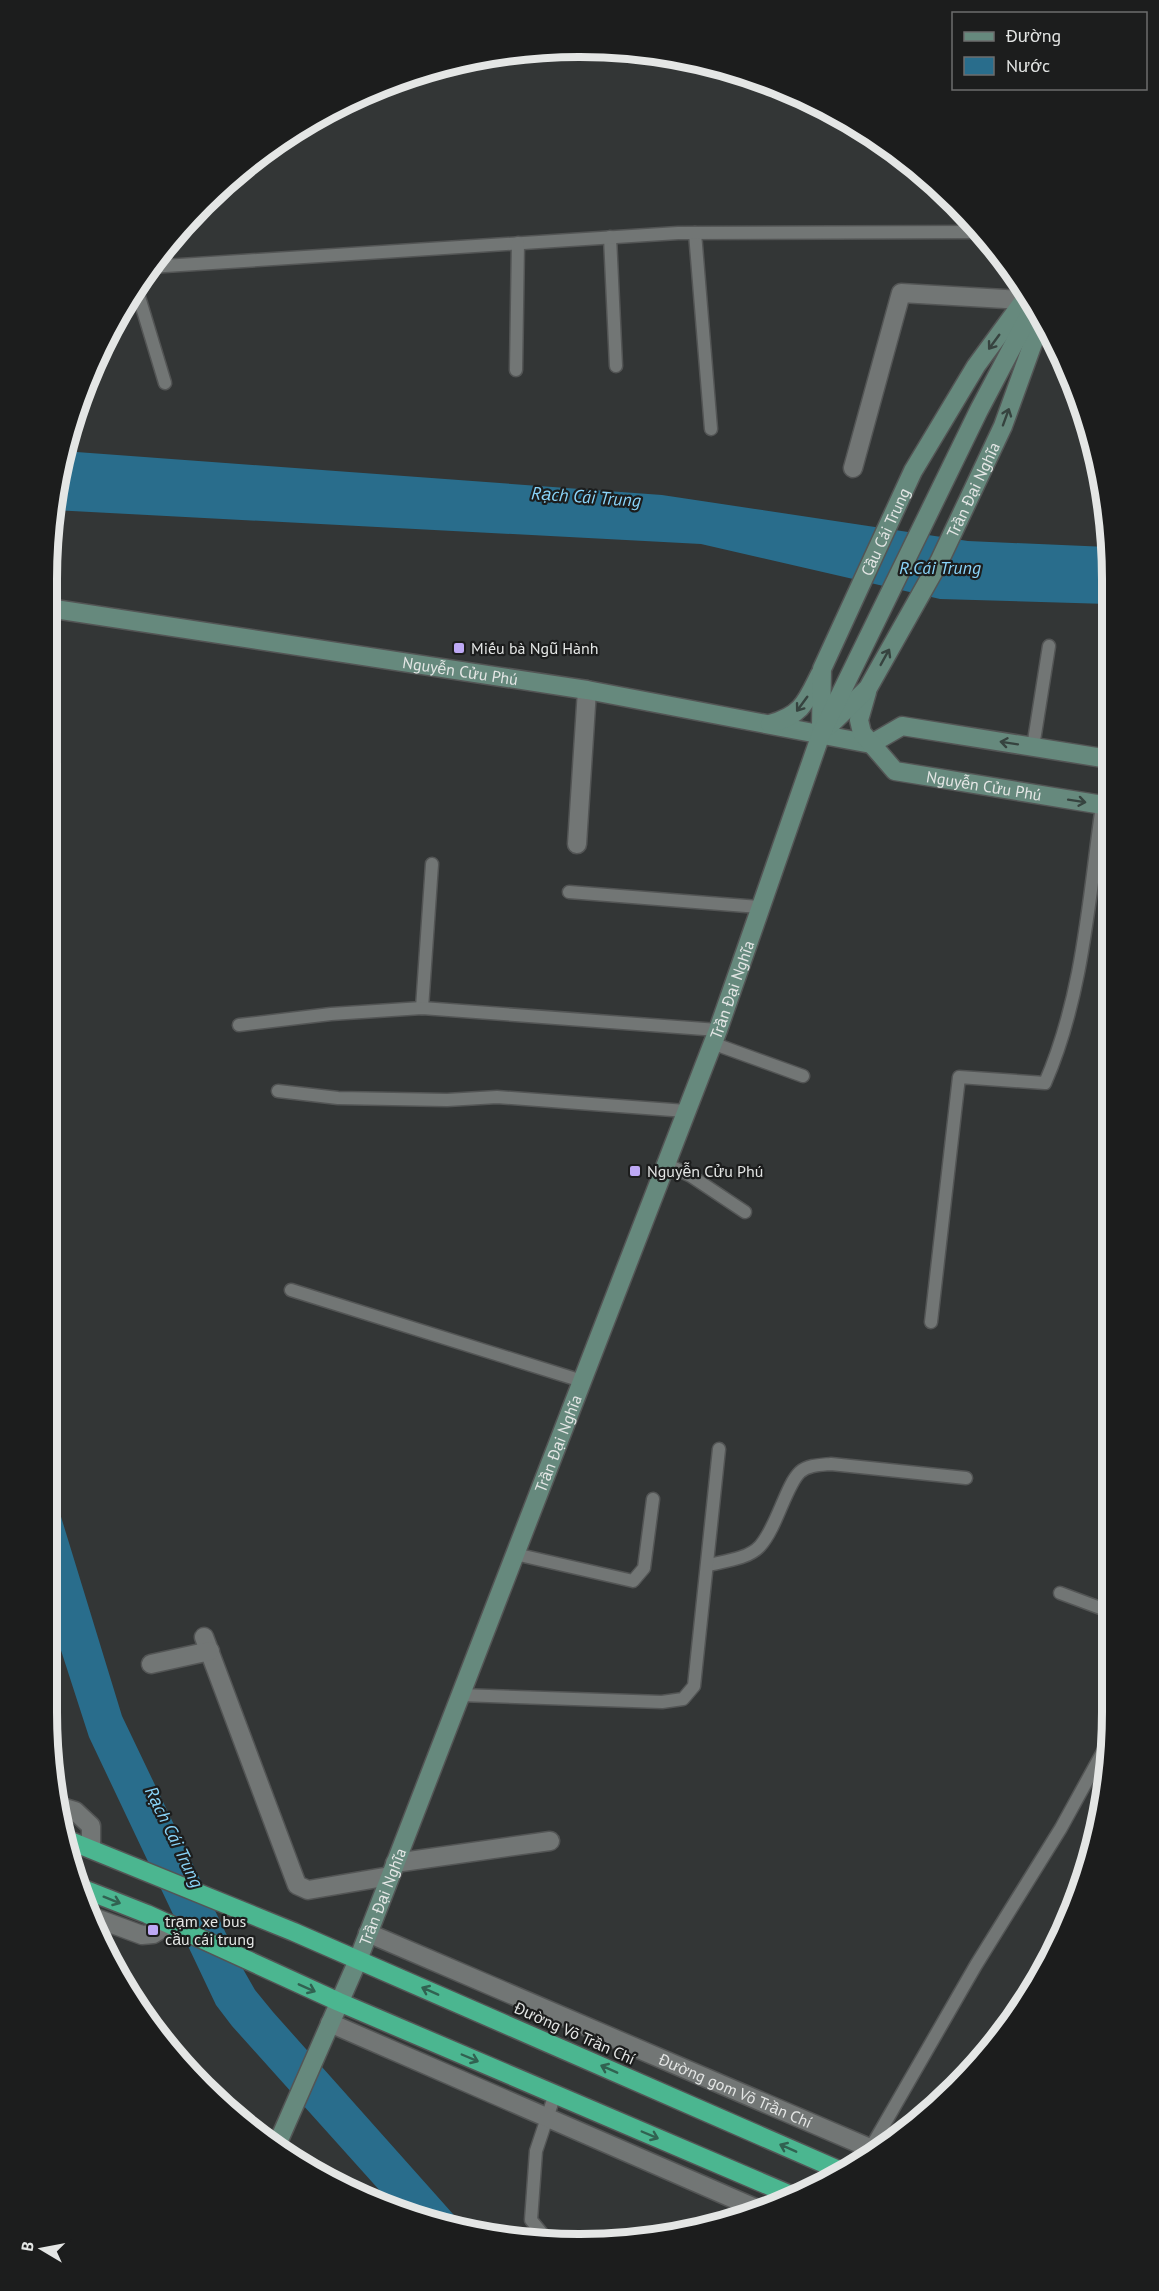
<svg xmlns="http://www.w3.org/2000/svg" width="1159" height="2291" viewBox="0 0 1159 2291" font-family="'PT Sans',sans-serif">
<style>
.water{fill:#296d8c}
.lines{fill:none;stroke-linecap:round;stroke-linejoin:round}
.lane-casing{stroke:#535555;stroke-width:15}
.street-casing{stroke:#535555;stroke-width:21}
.secondary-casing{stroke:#535555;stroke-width:21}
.highway-casing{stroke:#535555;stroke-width:21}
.lane{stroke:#727675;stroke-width:12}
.street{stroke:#727675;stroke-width:18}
.secondary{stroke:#66897d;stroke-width:18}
.highway{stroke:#4bb690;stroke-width:18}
.oneway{stroke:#36433f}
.oneway2{stroke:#316251}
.poi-dot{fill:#bea9f5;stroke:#1c1d1d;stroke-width:2}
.labels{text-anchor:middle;stroke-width:4.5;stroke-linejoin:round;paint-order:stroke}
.street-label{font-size:16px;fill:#e4e6e5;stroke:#1c1d1d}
.poi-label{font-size:16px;fill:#e4e6e5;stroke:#1c1d1d;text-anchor:start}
.water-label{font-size:18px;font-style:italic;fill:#8ad4f9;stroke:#1c1d1d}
.rim{fill:none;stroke:#e4e6e5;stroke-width:8}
</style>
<rect width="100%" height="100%" fill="#333636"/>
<g class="water">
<path d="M63,451L662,495L968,541L1108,547V604L940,599L701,544L53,510Z"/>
<path d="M47,1471L122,1716L243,1969L255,1990L273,2012L469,2232L390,2202L232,2026L216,2005L89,1737L47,1607Z"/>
</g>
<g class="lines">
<g class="lane-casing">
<g id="lane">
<path d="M695,233L711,429"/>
<path d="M610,237L616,366"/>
<path d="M149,267L678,233L978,232"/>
<path d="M136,287L165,383"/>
<path d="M516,370L518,243"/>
<path d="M1033,747L1049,646"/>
<path d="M569,892L759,907"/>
<path d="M422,1008L432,864"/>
<path d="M239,1025L331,1014L422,1008L718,1030"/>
<path d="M712,1043L803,1076"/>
<path d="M278,1091L338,1098L447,1100L497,1097L686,1111"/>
<path d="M666,1164L691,1176L745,1212"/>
<path d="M291,1290L582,1381"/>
<path d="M931,1322L959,1077L1045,1083C1083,996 1089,898 1102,805"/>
<path d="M515,1554L633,1581L644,1568L653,1499"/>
<path d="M708,1565C725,1561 748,1559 760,1546C777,1527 786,1485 800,1472C808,1465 820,1465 831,1464L966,1478"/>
<path d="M1060,1593L1111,1612"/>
<path d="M460,1695L662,1702L683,1699L694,1686L719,1449"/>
<path d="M870,2149L976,1965L1061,1828L1111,1737"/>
<path d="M545,2237L531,2220L536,2151L555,2094"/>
</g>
</g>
<g class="street-casing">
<g id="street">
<path d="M853,468L901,293L1024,300"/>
<path d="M577,844L587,690"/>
<path d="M204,1637L297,1885L308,1890L390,1876"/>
<path d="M151,1664L210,1651"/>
<path d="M62,1807L75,1811L91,1826V1849"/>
<path d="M395,1863L550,1841"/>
<path d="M93,1917L142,1935L153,1934L169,1924"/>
<path id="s1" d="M368,1933L872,2149"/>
<path d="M330,2023L755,2208"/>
</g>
</g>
<g class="secondary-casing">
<g id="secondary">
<path id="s2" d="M48,608L587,690L871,744L902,726L1109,759"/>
<path id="s3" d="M867,692L859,720L862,733L895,771L1109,806"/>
<path d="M770,724C802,715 806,702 820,674"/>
<path id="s4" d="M821,726L822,669L913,471L976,366L1028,295"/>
<path id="s5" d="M829,726L868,688L939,562L1003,426L1041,321"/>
<path id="s6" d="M276,2147L358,1960L718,1030L821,734L979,410L1034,306"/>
</g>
</g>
<g class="highway-casing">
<g id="highway">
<path d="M68,1840L294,1932L841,2171"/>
<path d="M76,1886L147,1914L339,2002L793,2196"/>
</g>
</g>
<use href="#lane" class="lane"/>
<use href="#street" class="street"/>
<use href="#secondary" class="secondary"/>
<use href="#highway" class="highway"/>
</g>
<defs><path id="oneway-shaft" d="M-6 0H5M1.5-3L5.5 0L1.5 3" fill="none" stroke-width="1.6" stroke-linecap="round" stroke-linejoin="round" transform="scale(1.5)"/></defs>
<g class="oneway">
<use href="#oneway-shaft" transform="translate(994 342) rotate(126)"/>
<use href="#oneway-shaft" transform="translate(1006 417) rotate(-70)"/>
<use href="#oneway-shaft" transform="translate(885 657) rotate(-61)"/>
<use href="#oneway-shaft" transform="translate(802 704) rotate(126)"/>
<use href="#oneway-shaft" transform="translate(1009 743) rotate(-171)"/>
<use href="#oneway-shaft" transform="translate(1077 801) rotate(9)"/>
</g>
<g class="oneway2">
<use href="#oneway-shaft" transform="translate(112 1900) rotate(22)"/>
<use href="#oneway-shaft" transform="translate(307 1988) rotate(24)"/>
<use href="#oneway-shaft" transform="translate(430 1991) rotate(-156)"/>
<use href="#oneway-shaft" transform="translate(470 2058) rotate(23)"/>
<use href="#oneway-shaft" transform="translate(609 2069) rotate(-156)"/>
<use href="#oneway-shaft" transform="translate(650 2135) rotate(23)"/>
<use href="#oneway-shaft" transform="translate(788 2148) rotate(-156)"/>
</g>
<g class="poi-dot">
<rect x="453" y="642" width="12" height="12" rx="3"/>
<rect x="629" y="1165" width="12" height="12" rx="3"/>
<rect x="147" y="1924" width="12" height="12" rx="3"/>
</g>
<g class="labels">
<g class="street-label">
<text dy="6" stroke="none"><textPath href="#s5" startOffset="279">Trần Đại Nghĩa</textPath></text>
<text dy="6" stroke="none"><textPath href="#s4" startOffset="208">Cầu Cái Trung</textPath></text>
<text dy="6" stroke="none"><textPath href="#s2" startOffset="417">Nguyễn Cửu Phú</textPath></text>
<text dy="6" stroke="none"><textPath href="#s3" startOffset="183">Nguyễn Cửu Phú</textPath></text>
<text dy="6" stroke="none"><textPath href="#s6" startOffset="1244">Trần Đại Nghĩa</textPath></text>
<text dy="6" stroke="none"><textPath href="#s6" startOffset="758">Trần Đại Nghĩa</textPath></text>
<text dy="6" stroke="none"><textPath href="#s6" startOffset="272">Trần Đại Nghĩa</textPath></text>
<text transform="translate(575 2033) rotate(24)" y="6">Đường Võ Trần Chí</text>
<text dy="6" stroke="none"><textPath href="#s1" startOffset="400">Đường gom Võ Trần Chí</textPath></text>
</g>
<g class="poi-label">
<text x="471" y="654">Miếu bà Ngũ Hành</text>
<text x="647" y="1177">Nguyễn Cửu Phú</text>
<text x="165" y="1927">trạm xe bus<tspan x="165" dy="18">cầu cái trung</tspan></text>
</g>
<g class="water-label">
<text transform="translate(586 497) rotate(4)" y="6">Rạch Cái Trung</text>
<text x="940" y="574">R.Cái Trung</text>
<text transform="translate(174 1837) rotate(64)" y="6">Rạch Cái Trung</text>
</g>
</g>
<path d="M0 0H1159V2291H0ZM579 57H580A522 522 0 0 1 1102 579V1712A522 522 0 0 1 580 2234H579A522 522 0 0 1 57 1712V579A522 522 0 0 1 579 57Z" fill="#1c1d1d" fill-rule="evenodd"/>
<path class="rim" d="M579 57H580A522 522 0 0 1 1102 579V1712A522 522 0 0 1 580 2234H579A522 522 0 0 1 57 1712V579A522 522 0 0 1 579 57Z"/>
<rect x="952" y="12" width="195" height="78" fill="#1c1d1d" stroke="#6c6d6d" stroke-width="1.5"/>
<rect x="964" y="32" width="30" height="9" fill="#66897d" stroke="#6c6d6d" stroke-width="1.5"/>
<text x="1006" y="42" font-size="18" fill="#e4e6e5">Đường</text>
<rect x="964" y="57" width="30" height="18" fill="#296d8c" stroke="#6c6d6d" stroke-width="1.5"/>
<text x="1006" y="72" font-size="18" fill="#e4e6e5">Nước</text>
<g transform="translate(42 2249) rotate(280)" stroke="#1c1d1d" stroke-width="4.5" paint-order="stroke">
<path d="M0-4.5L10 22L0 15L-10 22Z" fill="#e4e6e5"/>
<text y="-9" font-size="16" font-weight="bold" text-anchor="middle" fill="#e4e6e5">B</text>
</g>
</svg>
